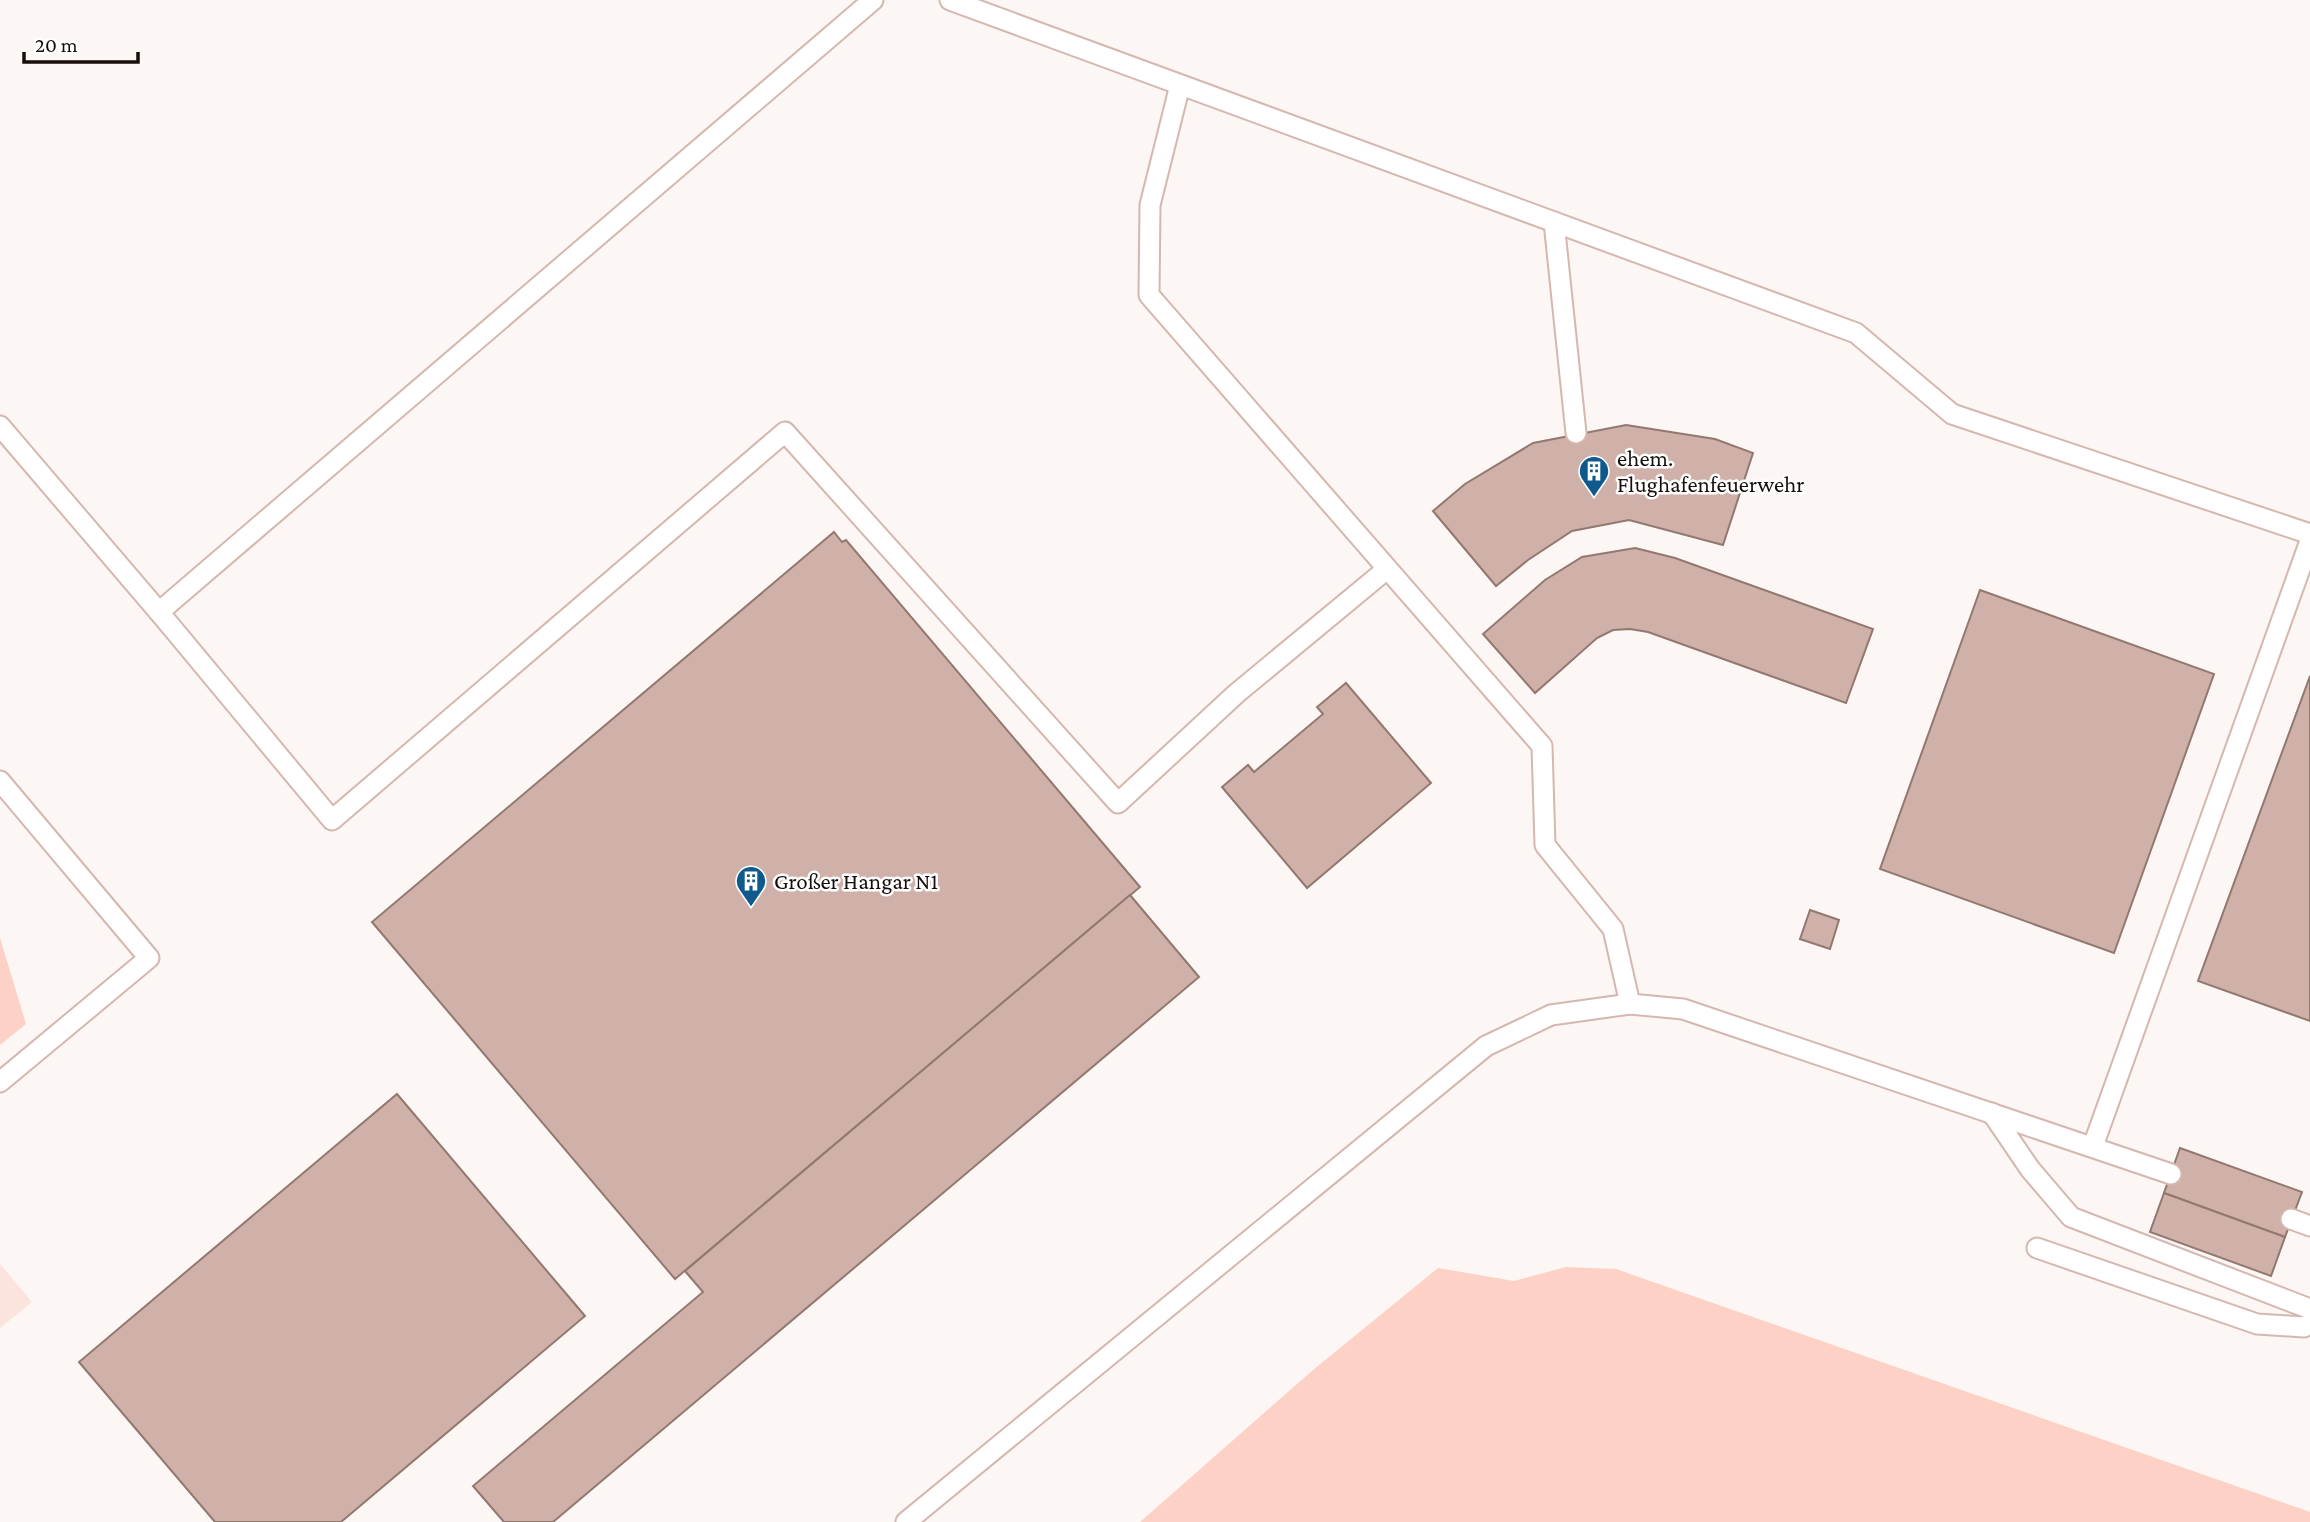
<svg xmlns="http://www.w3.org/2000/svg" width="2310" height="1522" viewBox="0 0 2310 1522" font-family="'Crimson Pro',serif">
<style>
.built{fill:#fce4de}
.green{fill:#fdd1c5}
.building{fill:#cfb1a9;stroke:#937870;stroke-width:2}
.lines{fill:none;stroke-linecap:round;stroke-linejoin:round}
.service-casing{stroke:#d5b7af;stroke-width:23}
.service{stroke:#fff;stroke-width:19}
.labels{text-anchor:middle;stroke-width:5;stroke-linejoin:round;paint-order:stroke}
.poi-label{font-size:23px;fill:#170d0a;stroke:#fff;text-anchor:start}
</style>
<rect width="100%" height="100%" fill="#fcf6f4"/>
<path class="built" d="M0,1264L32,1302L0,1328Z"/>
<g class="green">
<path d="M0,938L26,1024L0,1045Z"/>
<path d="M1566,1267L1616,1269L2310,1512V1522H1140L1313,1370L1438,1268L1514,1281Z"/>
</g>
<g class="building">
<path d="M1626,425L1715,439L1753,453L1723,545L1629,520L1572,531L1528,560L1496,586L1433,511L1465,484L1533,443Z"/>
<path d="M834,532L842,542L846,540L1140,887L675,1279L372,922Z"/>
<path d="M1635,548L1675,558L1873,629L1846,703L1648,632L1630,629L1613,630L1597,638L1535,693L1483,634L1545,580L1582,557Z"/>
<path d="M1980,590L2214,674L2114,953L1880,869Z"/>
<path d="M2310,676V1021L2198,981Z"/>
<path d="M1346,683L1431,783L1307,888L1222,787L1248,765L1254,772L1323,714L1317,707Z"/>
<path d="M1130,895L1199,977L553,1522H504L473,1486L703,1292L685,1271Z"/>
<path d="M1810,910L1839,920L1830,949L1800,939Z"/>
<path d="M397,1094L585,1316L341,1522H215L79,1362Z"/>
<path d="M2180,1148L2302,1192L2285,1237L2164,1193Z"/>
<path d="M2164,1193L2285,1237L2271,1276L2150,1232Z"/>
</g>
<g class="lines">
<g class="service-casing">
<g id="service">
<path d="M873,0L159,612L332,820L785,432L1118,803L1237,693L1387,569"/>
<path d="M950,0L1856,333L1952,414L2310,534"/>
<path d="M1180,85L1150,205L1149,295L1542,746L1545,845L1613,929L1630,1004"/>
<path d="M1554,222L1576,433"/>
<path d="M0,426L159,612"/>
<path d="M0,781L149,958L0,1082"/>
<path d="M1992,1113L2030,1169L2071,1217L2310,1309"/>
<path d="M2093,1146L2310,541"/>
<path d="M2291,1219L2310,1226"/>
<path d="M2037,1248L2257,1324L2304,1327L2310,1324"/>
<path d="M906,1522L1486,1046L1551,1015L1630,1004L1683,1009L2171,1174"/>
</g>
</g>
<use href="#service" class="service"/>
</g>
<defs>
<g id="building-pin" transform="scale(1.575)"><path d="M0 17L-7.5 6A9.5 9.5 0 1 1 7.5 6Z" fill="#0e5a8d" stroke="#fff"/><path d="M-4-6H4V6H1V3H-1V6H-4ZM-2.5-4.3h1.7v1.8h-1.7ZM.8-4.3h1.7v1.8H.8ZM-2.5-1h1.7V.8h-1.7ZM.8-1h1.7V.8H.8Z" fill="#fff"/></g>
</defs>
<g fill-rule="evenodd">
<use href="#building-pin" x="1594" y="471"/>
<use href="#building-pin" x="751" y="881"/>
</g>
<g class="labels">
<g class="poi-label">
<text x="1617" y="466">ehem.<tspan x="1617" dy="26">Flughafenfeuerwehr</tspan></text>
<text x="774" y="889">Großer Hangar N1</text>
</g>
</g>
<path d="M24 52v10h114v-10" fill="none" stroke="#170d0a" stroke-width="3.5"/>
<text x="35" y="52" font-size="21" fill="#170d0a" stroke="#ffffff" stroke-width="5" paint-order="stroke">20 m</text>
</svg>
